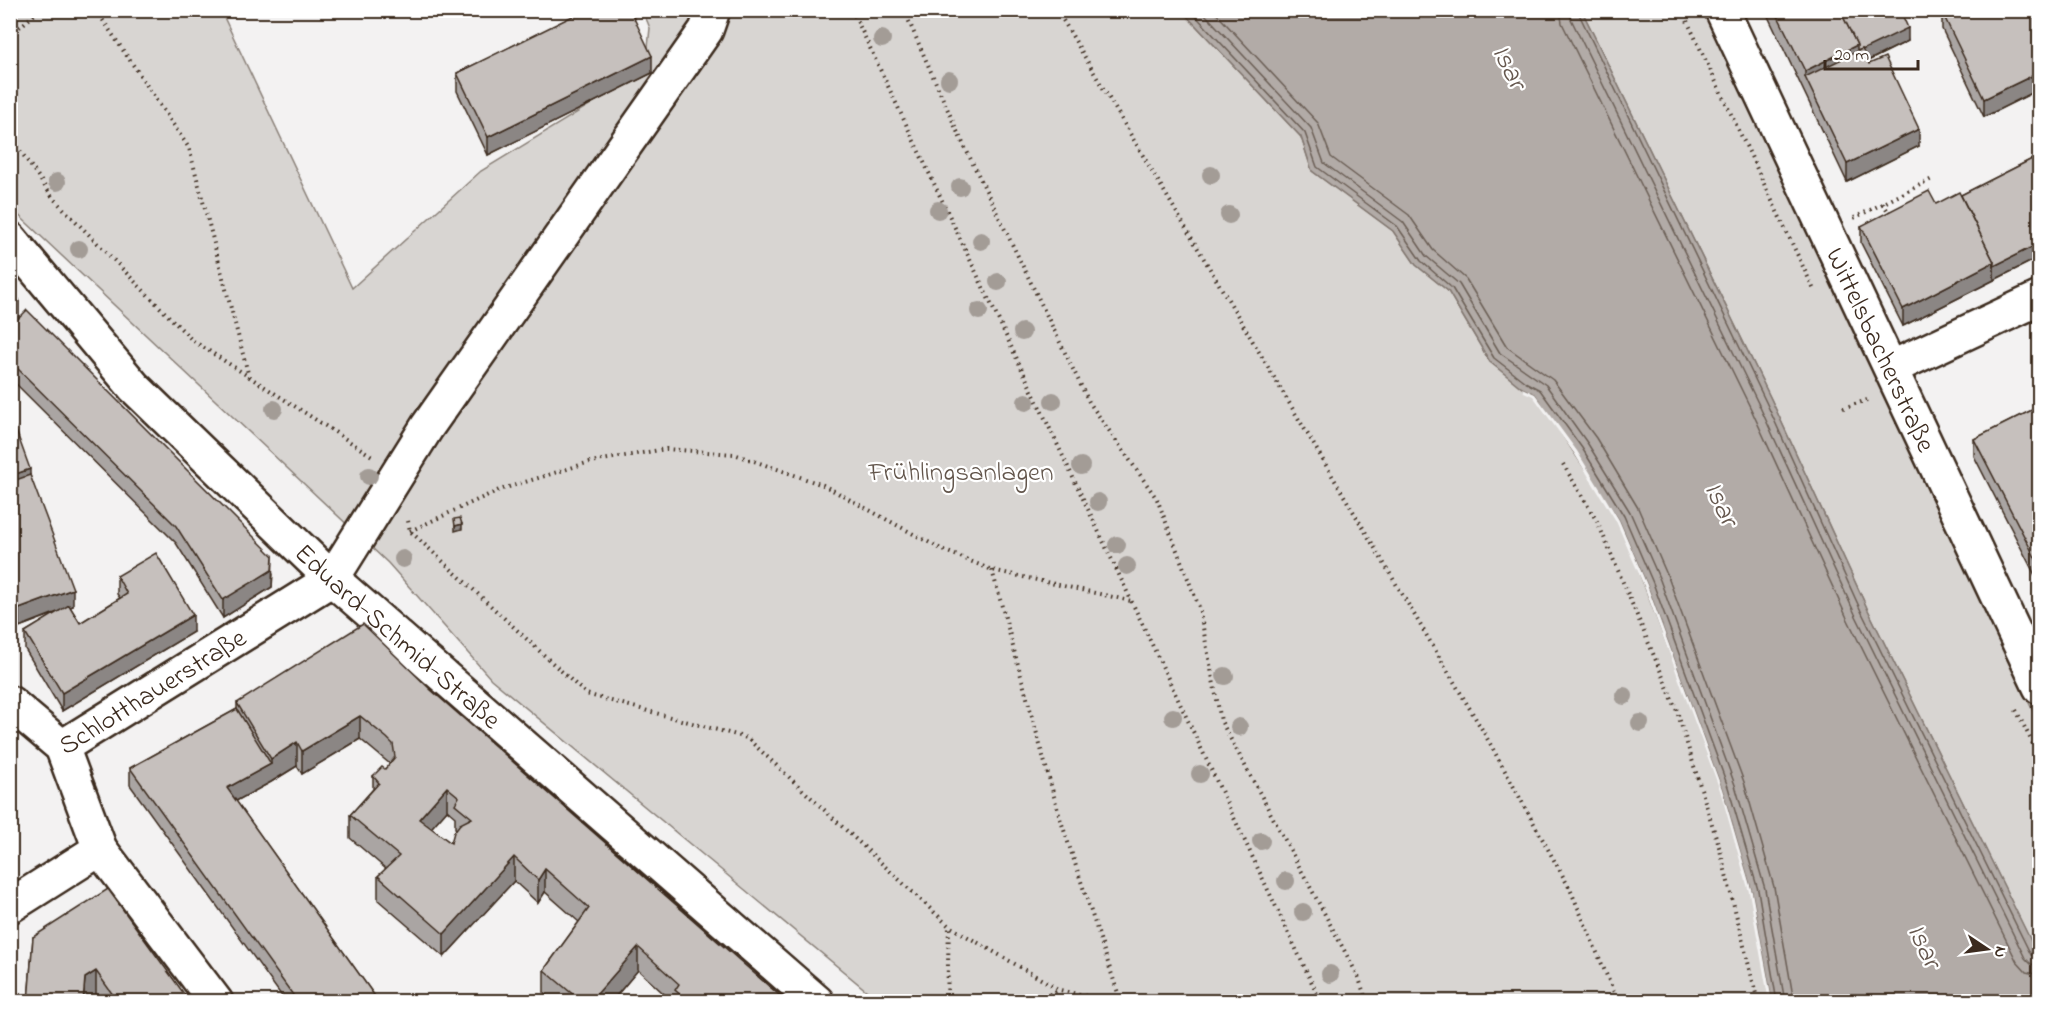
<svg xmlns="http://www.w3.org/2000/svg" width="2050" height="1012" viewBox="0 0 2050 1012" font-family="'Indie Flower',sans-serif">
<style>
.green{fill:#d8d5d2;stroke:#8a8078;stroke-width:1.5}
.water{fill:#b2aba7;stroke:#827770;stroke-width:1.5}
.pier{fill:#f3f2f2}
.lines{fill:none;stroke-linecap:round;stroke-linejoin:round}
.shore{stroke:#6b5e55;stroke-width:1.5}
.minor-casing{stroke:#3b2a1e;stroke-width:38}
.major-casing{stroke:#3b2a1e;stroke-width:38}
.path{stroke:#3b2a1e;stroke-width:4;stroke-dasharray:1.5 4.5;stroke-linecap:butt}
.minor{stroke:#fff;stroke-width:33}
.major{stroke:#fff;stroke-width:33}
.tree{fill:#a39c96}
.wall{fill:#aaa5a3;stroke:#3b2a1e;stroke-width:1.5;fill-rule:evenodd}
.shaded-wall{fill:#8b8684;stroke:#3b2a1e;stroke-width:1.5}
.building{fill:#c6c0bd;stroke:#3b2a1e;stroke-width:1.5;fill-rule:evenodd}
.labels{text-anchor:middle;stroke-width:4.5;stroke-linejoin:round;paint-order:stroke}
.street-label{font-size:27px;fill:#3b2a1e;stroke:#fff}
.park-label{font-size:27px;fill:#62554b;stroke:#fff}
.water-label{font-size:28px;font-style:italic;fill:#65574e;stroke:#fff}
</style>
<rect width="100%" height="100%" fill="#f3f2f2"/>
<filter id="ink" filterUnits="userSpaceOnUse"><feTurbulence type="fractalNoise" baseFrequency=".0167" numOctaves="2"/><feDisplacementMap in="SourceGraphic" scale="12" xChannelSelector="R" yChannelSelector="G"/><feConvolveMatrix kernelMatrix="1 2 1 2 8 2 1 2 1" color-interpolation-filters="sRGB"/></filter>
<g filter="url(#ink)">
<g class="green">
<path d="M11,11H221L352,288L481,171L614,90L648,47L650,28L643,11H1182L1301,137L1312,171L1393,231L1416,265L1448,291L1490,362L1535,394L1619,520L1722,789L1752,892L1772,1001H879L491,679L388,563L11,208Z"/>
<path d="M1582,11H1703L2039,724V958L1867,608L1771,399Z"/>
</g>
<path class="water" d="M1182,11H1582L1771,399L1867,608L2031,941L2039,958V1001H1772L1752,892L1722,789L1647,585L1619,520L1535,394L1522,388L1490,362L1448,291L1416,265L1393,231L1312,171L1301,137Z"/>
<path class="pier" d="M1522,388L1535,394L1577,451L1619,520L1647,585L1722,789L1752,892L1772,1001L1769,1002L1749,892L1720,790L1644,586L1616,521L1574,453L1533,396L1524,392Z"/>
<g class="lines">
<g class="shore">
<path d="M1190,10L1305,133L1317,167L1397,226L1421,261L1452,288L1494,358L1525,382L1540,390L1582,448L1624,516L1653,583L1728,787L1758,890L1777,1002"/>
<path d="M1201,10L1311,128L1324,163L1403,222L1426,256L1459,284L1500,353L1546,385L1588,444L1630,512L1660,580L1735,785L1765,889L1785,1002"/>
<path d="M1213,10L1318,123L1331,157L1409,215L1433,250L1466,279L1507,347L1553,380L1596,438L1638,508L1668,577L1744,782L1774,887L1794,1002"/>
<path d="M1560,10L1562,23L1751,409L1847,618L2017,962L2026,972L2040,975"/>
<path d="M1569,10L1571,19L1759,405L1855,614L2025,958L2031,964L2040,966"/>
<path d="M1577,10L1766,402L1861,611L2031,955L2040,959"/>
</g>
<g class="minor-casing">
<g id="minor">
<path id="s1" d="M10,239L134,387L332,579L817,1002"/>
<path d="M1891,368L2040,298"/>
<path d="M10,703L62,747L100,849L216,1002"/>
<path id="s2" d="M62,747L332,579L427,427L706,30L713,10"/>
<path d="M10,906L100,849"/>
</g>
</g>
<g class="major-casing">
<g id="major">
<path id="s3" d="M1722,10L2040,687"/>
</g>
</g>
<g class="path">
<path d="M96,10L189,148L249,377"/>
<path d="M852,10L1321,1002"/>
<path d="M904,10L957,131L1089,402L1157,499L1199,607L1221,721L1358,976L1367,1002"/>
<path d="M1057,10L1483,731L1570,889L1618,1002"/>
<path d="M1682,10L1815,292"/>
<path d="M10,35L40,10"/>
<path d="M10,136L53,198L192,340L372,456"/>
<path d="M1883,203L1889,213L1892,211"/>
<path d="M1854,218L1934,178"/>
<path d="M1843,408L1867,400"/>
<path d="M1563,464L1598,523L1676,708L1720,850L1758,1002"/>
<path d="M408,521L410,531L586,694L747,738L949,926L1060,990L1111,1002"/>
<path d="M410,531L499,490L590,462L666,449L734,454L823,485L943,550L992,570L1131,601"/>
<path d="M992,570L1060,818L1121,1002"/>
<path d="M2016,710L2040,758"/>
<path d="M947,1002L949,926"/>
<path d="M1033,1002L1059,990"/>
</g>
<use href="#minor" class="minor"/>
<use href="#major" class="major"/>
</g>
<g class="tree">
<circle cx="882" cy="39" r="9"/>
<circle cx="949" cy="80" r="9"/>
<circle cx="1211" cy="175" r="9"/>
<circle cx="57" cy="182" r="9"/>
<circle cx="960" cy="187" r="9"/>
<circle cx="938" cy="210" r="9"/>
<circle cx="1229" cy="215" r="9"/>
<circle cx="981" cy="241" r="9"/>
<circle cx="79" cy="249" r="9"/>
<circle cx="998" cy="282" r="9"/>
<circle cx="979" cy="311" r="9"/>
<circle cx="1022" cy="332" r="9"/>
<circle cx="1053" cy="401" r="9"/>
<circle cx="1026" cy="402" r="9"/>
<circle cx="274" cy="409" r="9"/>
<circle cx="1081" cy="466" r="9"/>
<circle cx="369" cy="476" r="9"/>
<circle cx="1098" cy="502" r="9"/>
<circle cx="1117" cy="545" r="9"/>
<circle cx="403" cy="559" r="9"/>
<circle cx="1127" cy="566" r="9"/>
<circle cx="1225" cy="676" r="9"/>
<circle cx="1624" cy="696" r="9"/>
<circle cx="1173" cy="717" r="9"/>
<circle cx="1640" cy="723" r="9"/>
<circle cx="1239" cy="727" r="9"/>
<circle cx="1200" cy="774" r="9"/>
<circle cx="1261" cy="841" r="9"/>
<circle cx="1286" cy="881" r="9"/>
<circle cx="1303" cy="912" r="9"/>
<circle cx="1330" cy="974" r="9"/>
</g>
<g class="wall">
<path d="M574,10H630L652,73L488,155L457,91V73L576,15Z"/>
<path d="M1765,10H1900L1908,41L1868,61L1919,146L1847,182Z"/>
<path d="M1942,12L2040,21V89L1984,117L1942,29Z"/>
<path d="M2040,155V257L1903,326L1861,243V226L1936,204L1961,195Z"/>
<path d="M10,327L273,574L272,587L223,618L176,543L10,378Z"/>
<path d="M2040,406V585L1974,456V439Z"/>
<path d="M10,427L30,475L73,606L70,607L80,623L120,598L117,594V576L193,632L62,711L25,649V632L59,612L19,627L10,605Z"/>
<path d="M431,690L787,1002H673L638,970L611,1002H554L544,993V970L579,922L545,892L538,903L514,881L444,957L378,900V876L386,869L350,838V815L373,789V776L385,769L390,764L360,739L302,774L297,766L271,782L236,801L379,1002H286L130,785V768L237,709V703ZM447,810L455,817V828L456,829L451,843L431,828Z"/>
<path d="M33,937L190,1002H101L96,994L85,1002H28Z"/>
</g>
<g class="shaded-wall">
<path d="M1908,28V41L1857,66L1805,77V71L1857,45Z"/>
<path d="M652,56V73L488,155V137Z"/>
<path d="M2040,72V89L1984,117V99Z"/>
<path d="M1919,129V146L1847,182V164Z"/>
<path d="M2040,243V257L1994,280V266Z"/>
<path d="M1994,262V280L1903,326V309Z"/>
<path d="M19,300V317L10,323V306Z"/>
<path d="M30,469V492L10,499V476Z"/>
<path d="M462,524V529L455,531V526Z"/>
<path d="M273,556L272,587L223,618V600Z"/>
<path d="M73,589V606L19,627V609Z"/>
<path d="M193,615V632L62,711V693Z"/>
<path d="M360,716V739L302,774V751Z"/>
<path d="M297,742V766L271,782L227,806V788L271,764V759Z"/>
<path d="M447,787V810L419,842V819Z"/>
<path d="M514,857V881L444,957V934Z"/>
<path d="M545,869V892L538,903V880Z"/>
<path d="M638,947V970L611,1002H590Z"/>
<path d="M96,971V994L83,1002L85,978Z"/>
</g>
<g class="building">
<path d="M582,10H630L652,56L488,137L457,73L583,11Z"/>
<path d="M1775,10H1840L1857,45L1805,71Z"/>
<path d="M1840,10H1900L1908,28L1862,50V49L1857,51V45Z"/>
<path d="M1944,10H2034L2040,21V72L1984,99L1942,12Z"/>
<path d="M1862,49L1869,64L1885,57L1919,129L1847,164L1805,77Z"/>
<path d="M2040,155V243L1994,266V262L1961,195Z"/>
<path d="M1929,191L1936,204L1959,192L1994,262L1903,309L1861,226Z"/>
<path d="M10,288L19,300L10,306Z"/>
<path d="M27,310L273,556L272,570L223,600L176,526L10,361V327Z"/>
<path d="M2040,406V567L1974,439Z"/>
<path d="M14,425L30,469L10,476V427Z"/>
<path d="M30,475L73,589L19,609L10,587V482Z"/>
<path d="M460,518L462,524L455,526L454,519Z"/>
<path d="M156,553L193,615L62,693L25,632L69,605L80,623L127,594L117,576Z"/>
<path d="M363,624L431,690L787,1002H689L675,990L679,984L638,947L590,1002H582L544,970L589,908L545,869L538,880L514,857L444,934L378,876L399,856L350,815L379,783L373,776L382,767L385,769L395,757L393,744L387,738L360,716L302,751L297,742L271,759L237,703ZM447,787L459,797L455,804L472,818L460,824L454,832L451,843L419,819Z"/>
<path d="M237,709L271,764L227,788L379,1002H298L130,768Z"/>
<path d="M108,889L190,1002H118L96,971L85,978L83,1002H28L33,937Z"/>
</g>
</g>
<g class="labels">
<g class="street-label">
<text dy="9" stroke="none"><textPath href="#s3" startOffset="375">Wittelsbacherstraße</textPath></text>
<text dy="9" stroke="none"><textPath href="#s1" startOffset="556">Eduard-Schmid-Straße</textPath></text>
<text dy="9" stroke="none"><textPath href="#s2" startOffset="106">Schlotthauerstraße</textPath></text>
</g>
<g class="park-label">
<text x="961" y="480">Frühlingsanlagen</text>
</g>
<g class="water-label">
<text transform="translate(1511 66) rotate(64)" y="10">Isar</text>
<text transform="translate(1723 503) rotate(65)" y="10">Isar</text>
<text transform="translate(1926 945) rotate(65)" y="10">Isar</text>
</g>
</g>
<rect width="2050" height="1012" fill="none" stroke="#fff" stroke-width="36"/>
<rect x="18" y="18" width="2014" height="976" fill="none" stroke="#3b2a1e" stroke-width="2" filter="url(#ink)"/>
<g transform="translate(1987 949) rotate(103)" stroke="#ffffff" stroke-width="4.5" paint-order="stroke">
<path d="M0-4.5L10 22L0 15L-10 22Z" fill="#3b2a1e"/>
<text y="-9" font-size="16" font-weight="bold" text-anchor="middle" fill="#3b2a1e">N</text>
</g>
<path d="M1825 60v9h93v-9" fill="none" stroke="#3b2a1e" stroke-width="3"/>
<text x="1834" y="60" font-size="18" fill="#3b2a1e" stroke="#ffffff" stroke-width="4.5" paint-order="stroke">20 m</text>
</svg>
